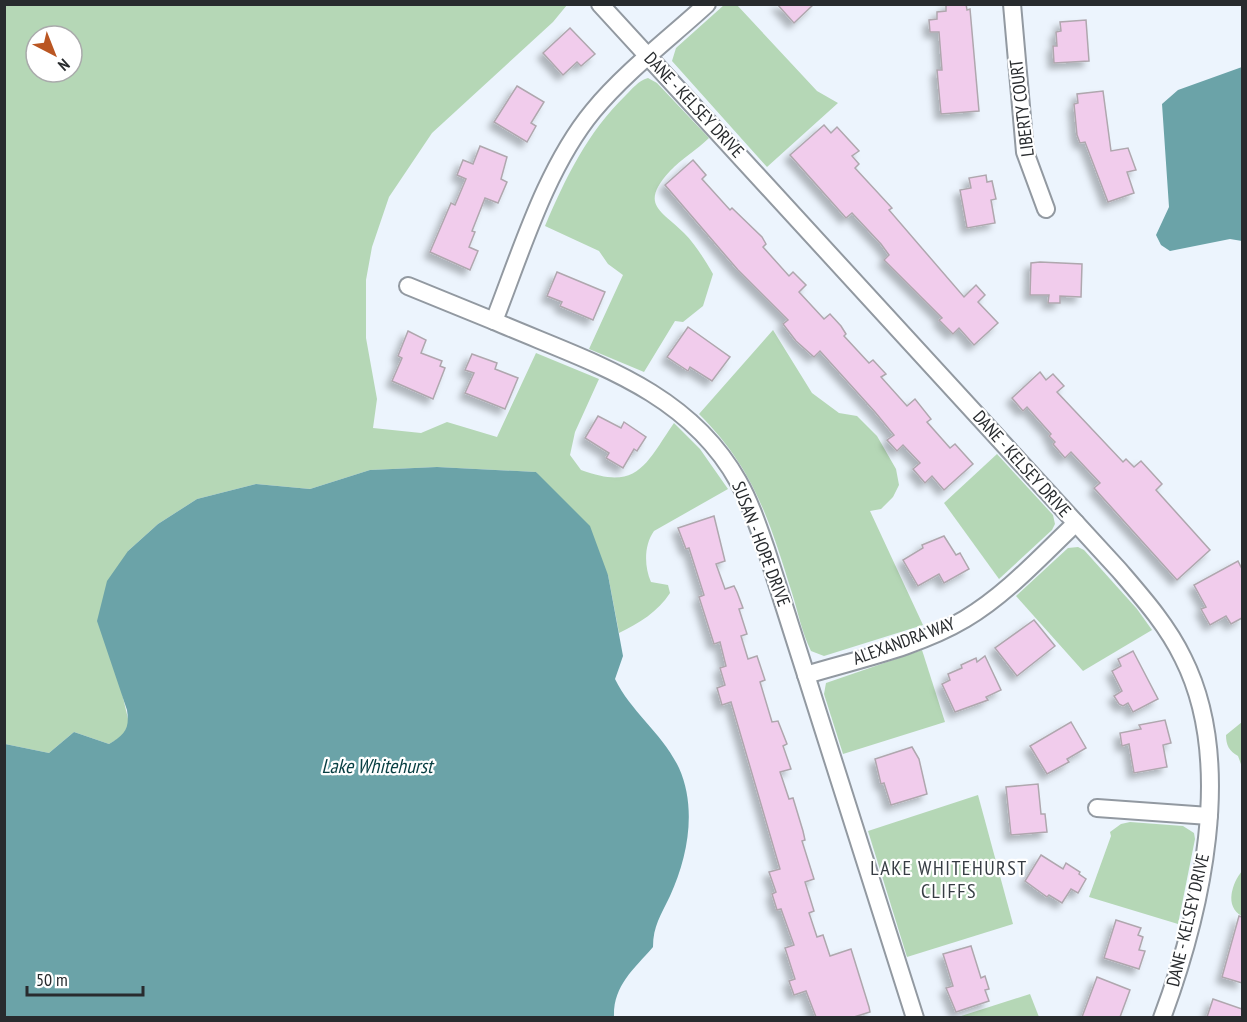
<svg xmlns="http://www.w3.org/2000/svg" width="1247" height="1022" viewBox="0 0 1247 1022" font-family="'PT Sans Narrow',sans-serif">
<style>
.green{fill:#b5d7b6;fill-rule:evenodd}
.water{fill:#6ba3a8}
.building{fill:#f1ccec;stroke:#afa7ae;stroke-width:1.5;filter:url(#shadow)}
.lines{fill:none;stroke-linecap:round;stroke-linejoin:round}
.minor-casing{stroke:#9299a1;stroke-width:20}
.minor{stroke:#fff;stroke-width:16}
.labels{text-anchor:middle;stroke-width:4.5;stroke-linejoin:round;paint-order:stroke}
.street-label{font-size:18px;fill:#282b2e;stroke:#fff}
.water-label{font-size:20px;font-style:italic;fill:#073e42;stroke:#fff}
.neighbourhood-label{font-size:20px;letter-spacing:1.5px;fill:#373d44;stroke:#fff}
</style>
<defs>
<filter id="shadow"><feDropShadow dx="-5.5" dy="5.5" stdDeviation="3" flood-color="#0004"/></filter>
</defs>
<rect width="100%" height="100%" fill="#ecf4fd"/>
<g class="green">
<path d="M4,5H567L553,22L432,133L389,197L372,247L366,280V338L377,399L373,428L421,433L447,422L497,437L536,353L599,379L575,432L570,455L581,470C638,491 645,465 674,423L700,449L728,489L654,531C644,545 644,566 651,582L668,585L670,593C658,612 639,623 619,633L608,575L536,472L437,467L370,470L310,489L256,484L197,499L158,524L128,551L121,689L129,723L123,736L109,744L74,732L49,753L5,744ZM36,36H72V72H36Z"/>
<path d="M724,5H737L817,91L838,103L767,167L672,61L676,48Z"/>
<path d="M648,78L657,83L709,138C697,150 681,159 670,171C639,205 661,210 684,233C695,244 705,260 713,274L703,306L683,322L675,321L644,372L589,349L623,275L608,264L599,251L545,226C566,177 587,133 626,95C632,89 638,81 648,78Z"/>
<path d="M773,330L812,393L839,413L857,416L877,436L896,469L899,485L893,497L881,509L870,511L923,625L824,656L811,651C802,633 798,612 792,593C769,520 755,470 699,414Z"/>
<path d="M997,454L1053,515L1055,524L1052,530L999,579L944,503Z"/>
<path d="M1078,547L1084,550L1137,609L1152,630L1083,671L1016,596L1068,548Z"/>
<path d="M922,650L945,722L843,754L824,694L826,683Z"/>
<path d="M1242,722V767L1238,756C1229,751 1226,745 1226,735Z"/>
<path d="M978,795L1013,924L907,957L868,831Z"/>
<path d="M1130,822L1183,826L1194,833L1195,839L1178,924L1089,897L1111,836L1110,832L1121,824Z"/>
<path d="M1242,871V916C1224,907 1232,883 1242,871Z"/>
<path d="M1030,994L1039,1017H958Z"/>
</g>
<g class="water">
<path d="M1242,67V241L1230,239L1170,251L1161,245L1156,235L1169,207L1162,104L1178,90Z"/>
<path d="M437,467L536,472L590,526L608,575L623,656L615,679C631,712 663,734 679,768C697,808 688,857 670,896C661,915 653,926 653,947C633,970 613,986 614,1017H5V744L49,753L74,732L109,744C125,735 130,728 127,710L97,621L107,581L128,551L158,524L197,499L256,484L310,489L370,470Z"/>
</g>
<g class="building">
<path d="M777,4H814L794,23Z"/>
<path d="M946,4H966L967,10L970,9L979,111L941,114L937,70H942L939,32H930L929,20L937,19V12L946,11Z"/>
<path d="M1086,20L1089,61L1054,63L1053,46H1057L1056,32L1061,31L1060,22Z"/>
<path d="M570,28L595,54L581,66L577,62L563,75L543,53Z"/>
<path d="M517,86L544,102L531,123L536,126L527,142L494,122Z"/>
<path d="M1103,91L1111,151L1128,148L1136,170L1127,172L1134,193L1108,202L1085,142L1080,143L1077,135L1074,104L1078,103L1077,94Z"/>
<path d="M824,125L831,133L837,127L859,151L852,156L859,164L855,168L892,208L889,210L964,297L976,285L985,295L978,302L998,323L974,345L959,328L953,334L939,320L942,318L884,260L889,255L881,244L852,213L846,218L790,155Z"/>
<path d="M480,146L507,157L501,179L507,182L498,203L485,198L472,231L475,232L469,247L478,251L470,270L430,252L451,203L455,205L466,179L457,175L463,160L473,164Z"/>
<path d="M693,160L706,175L702,179L730,210L732,208L762,237L766,244L763,247L789,276L793,272L806,285L799,292L824,319L830,314L841,326L846,334L844,336L869,363L873,360L886,374L881,377L907,406L915,399L931,419L927,422L950,448L955,444L973,464L944,490L932,476L925,483L913,469L920,463L903,445L897,451L887,440L894,435L875,412L820,351L814,357L796,341L783,324L788,320L738,270L665,185Z"/>
<path d="M986,175L987,182L992,181L996,199L991,200L995,223L967,228L960,190L971,188L969,178Z"/>
<path d="M1040,262L1082,264L1081,297L1060,296V303H1048L1049,295H1030L1031,263Z"/>
<path d="M557,272L605,292L593,320L560,306L562,302L547,296Z"/>
<path d="M688,327L730,357L712,381L690,367L688,371L667,357Z"/>
<path d="M408,331L426,340L421,353L442,361L440,366L445,368L433,399L392,381L402,358L398,356Z"/>
<path d="M472,354L497,363L495,369L518,378L505,409L465,393L474,373L465,370Z"/>
<path d="M1040,372L1046,380L1053,374L1064,386L1057,392L1123,462L1126,459L1134,467L1141,461L1162,484L1156,490L1210,550L1177,580L1094,488L1100,483L1071,452L1065,458L1053,444L1055,442L1049,436L1051,434L1027,407L1023,411L1012,398Z"/>
<path d="M598,416L621,428L624,422L646,437L637,451L634,449L623,468L606,458L609,453L585,438Z"/>
<path d="M714,516L725,561L716,564L725,589L734,586L737,592L743,608L739,609L747,634L741,636L748,659L757,656L765,680L760,682L772,722L778,721L787,744L783,746L791,769L780,772L789,799L793,798L803,831L805,840L802,841L814,879L805,882L814,911L809,913L817,937L823,935L830,956L851,949L869,1007L870,1012L854,1017H816L806,991L794,995L789,981L795,979L785,948L794,945L781,909L777,910L772,894L776,892L769,872L780,869L731,702L722,705L717,688L725,685L720,668L726,666L720,642L714,644L699,597L704,595L689,548L686,549L678,528Z"/>
<path d="M944,536L956,555L960,553L969,569L944,583L939,574L918,586L903,560L923,548L922,545Z"/>
<path d="M1238,561L1242,569V618L1231,624L1226,616L1210,625L1201,609L1206,607L1194,585Z"/>
<path d="M1034,620L1055,646L1017,676L995,648Z"/>
<path d="M1133,651L1158,699L1133,712L1128,703L1123,706L1119,704L1114,696L1122,691L1112,671L1121,666L1118,659Z"/>
<path d="M985,656L1001,690L986,697L988,700L955,712L942,684L950,680L948,674L962,668L961,665L976,658L977,662Z"/>
<path d="M1165,720L1171,743L1163,745L1167,767L1134,773L1129,744L1122,746L1120,733L1141,729L1139,725Z"/>
<path d="M1071,722L1086,748L1067,759L1069,762L1047,774L1030,746Z"/>
<path d="M912,747L919,759L927,794L891,805L884,783L881,784L875,759Z"/>
<path d="M1038,784L1041,814H1045L1047,832L1011,835L1006,787Z"/>
<path d="M1041,855L1063,869L1066,863L1080,872L1079,874L1086,879L1078,893L1071,889L1062,903L1049,895L1047,897L1025,881Z"/>
<path d="M1239,916L1242,917V983L1222,977Z"/>
<path d="M1116,920L1141,928L1138,935L1143,937L1139,950L1145,951L1139,969L1104,958Z"/>
<path d="M971,946L981,978L985,976L989,989L985,990L989,1001L956,1012L946,988L953,986L943,954Z"/>
<path d="M1097,977L1130,990L1120,1017H1082Z"/>
<path d="M1213,999L1242,1009V1017H1207Z"/>
</g>
<g class="lines">
<g class="minor-casing">
<g id="minor">
<path d="M600,4L1119,570C1143,598 1167,625 1183,658C1236,763 1201,913 1162,1018"/>
<path d="M707,4C670,38 625,72 593,111C546,168 521,252 494,321C586,361 686,388 738,481C750,502 758,526 766,549L915,1018"/>
<path d="M1012,4L1025,152L1046,209"/>
<path d="M408,286L494,321"/>
<path d="M806,675C859,659 918,647 965,619C1007,594 1041,556 1076,523"/>
<path d="M1097,808L1209,816"/>
</g>
</g>
<use href="#minor" class="minor"/>
</g>
<g class="labels">
<g class="street-label">
<text transform="translate(694 105) rotate(47)" y="6">DANE - KELSEY DRIVE</text>
<text transform="translate(1022 108) rotate(-97)" y="6">LIBERTY COURT</text>
<text transform="translate(1022 464) rotate(48)" y="6">DANE - KELSEY DRIVE</text>
<text transform="translate(761 544) rotate(69)" y="6">SUSAN - HOPE DRIVE</text>
<text transform="translate(904 641) rotate(-20)" y="6">ALEXANDRA WAY</text>
<text transform="translate(1188 920) rotate(-77)" y="6">DANE - KELSEY DRIVE</text>
</g>
<g class="water-label">
<text x="377" y="773">Lake Whitehurst</text>
</g>
<g class="neighbourhood-label">
<text x="949" y="875">LAKE WHITEHURST<tspan x="949" dy="23">CLIFFS</tspan></text>
</g>
</g>
<rect width="1247" height="1022" fill="none" stroke="#282b2e" stroke-width="12"/>
<g transform="translate(54 54) rotate(138)"><circle r="28" fill="#ffffff" stroke="#a9aaab" stroke-width="1.5"/>
<path d="M0-4.5L10 22L0 15L-10 22Z" fill="#ba5622"/>
<text y="-9" font-size="16" font-weight="bold" text-anchor="middle" fill="#282b2e">N</text>
</g>
<path d="M27 986v9h116v-9" fill="none" stroke="#282b2e" stroke-width="3"/>
<text x="36" y="986" font-size="18" fill="#282b2e" stroke="#ffffff" stroke-width="4.5" paint-order="stroke">50 m</text>
</svg>
